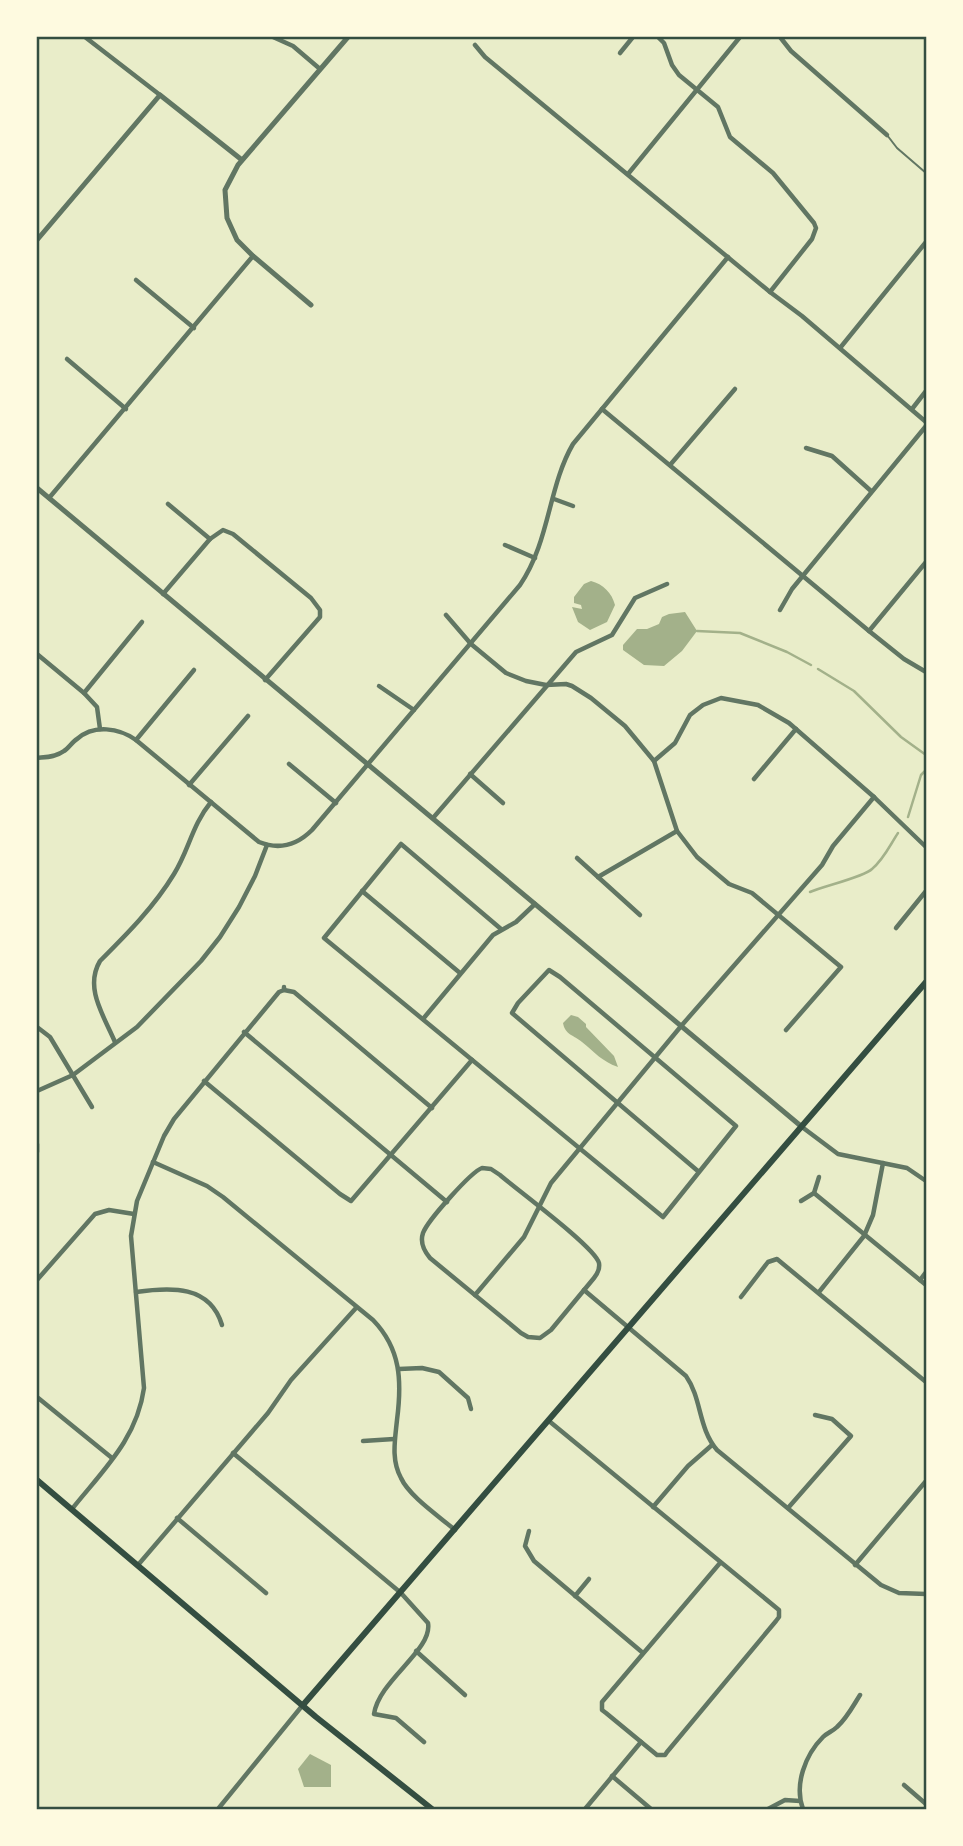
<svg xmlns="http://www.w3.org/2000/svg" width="963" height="1846" viewBox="0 0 963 1846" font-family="'Asap Condensed',sans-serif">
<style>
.water{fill:#a3b18a}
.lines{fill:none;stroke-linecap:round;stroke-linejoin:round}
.stream{stroke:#a3b18a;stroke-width:2.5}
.service{stroke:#617663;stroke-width:2}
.minor{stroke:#617663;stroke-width:4.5}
.tertiary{stroke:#617663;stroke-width:5}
.secondary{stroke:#344e41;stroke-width:6}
.primary{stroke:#344e41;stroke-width:6}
.neatline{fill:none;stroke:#344e41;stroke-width:2.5}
</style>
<rect width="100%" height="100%" fill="#e9edc9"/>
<g class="water">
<path d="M591,581C603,584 612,593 615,605L607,622L590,630L578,622L572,607L582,609L581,605L574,603V597L584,584Z"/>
<path d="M685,612L697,631L682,651L664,666L644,665L623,650V645L637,629H647L659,624L662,617L669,614Z"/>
<path d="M571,1015L578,1017L586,1024V1027L614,1056L618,1067C601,1061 596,1053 582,1042C574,1035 565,1035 563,1023Z"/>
<path d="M310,1754L331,1765V1787H304L298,1769Z"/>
</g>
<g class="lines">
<g class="stream">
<path d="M697,631L740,633L787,652L811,665"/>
<path d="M818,669L854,691L901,737L926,755"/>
<path d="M908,817L921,775L926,770"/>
<path d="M810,892C824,886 864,877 872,869C884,859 890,845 898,833"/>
</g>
<path class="service" d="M887,135L897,148L926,173"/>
<g class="minor">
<path d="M85,37L160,95"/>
<path d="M273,37L293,46L320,69"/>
<path d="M658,37L664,43L672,65L679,75L718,107L730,137L773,173L814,223L816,228L812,239L770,292"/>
<path d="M780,37L791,51L887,135"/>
<path d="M475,45L485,57L770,292L802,316L926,422"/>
<path d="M620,53L633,37"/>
<path d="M628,174L740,37"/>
<path d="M136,280L194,328"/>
<path d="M840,348L926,242"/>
<path d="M67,359L126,409"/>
<path d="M602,409L869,631L904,659L926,672"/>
<path d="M912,409L926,391"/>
<path d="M806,448L832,456L871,491"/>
<path d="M670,465L735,389"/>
<path d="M49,498L253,256"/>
<path d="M554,499L573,506"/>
<path d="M168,504L210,539"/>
<path d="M505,545L535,558"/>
<path d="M163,594L210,539L223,530L233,534L311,598L320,610V617L265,680"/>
<path d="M780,610L792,589L926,426"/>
<path d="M446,615L471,644L506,673L526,681L546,685L566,684L572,686L591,698L625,726L654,761L677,831L697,857L729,884L752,893L841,967L786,1030"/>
<path d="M869,631L926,562"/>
<path d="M37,654L84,693L97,707L100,729"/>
<path d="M379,686L414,710"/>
<path d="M84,693L142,622"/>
<path d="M136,740L194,670"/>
<path d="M37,758C46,757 56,757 64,751C69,748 72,742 77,739C94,724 119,728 136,740L259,842C279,850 297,845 312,830L520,585C550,541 548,487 573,444L728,257"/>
<path d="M654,761L675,743L690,715L703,705L721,698L758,705L789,723L874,797L926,847"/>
<path d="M289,764L336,803"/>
<path d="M470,774L503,803"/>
<path d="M754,779L796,729"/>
<path d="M189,785L248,716"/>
<path d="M433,818L576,652L612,635L635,598L667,584"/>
<path d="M577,858L640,915"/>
<path d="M598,877L677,831"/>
<path d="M362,891L460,973"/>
<path d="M896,928L926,891"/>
<path d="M501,929L401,844L324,938L663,1217L736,1126L560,977L549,970L518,1003L512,1013L699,1172"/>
<path d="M284,990L294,992L432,1108"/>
<path d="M423,1019L493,935L516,922L535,904"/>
<path d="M37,1027L50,1037L92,1107"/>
<path d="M244,1032L447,1202"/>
<path d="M115,1042C104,1016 84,988 100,961C127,934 154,907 174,874C189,850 192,825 211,802"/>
<path d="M204,1081L340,1194L351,1201L472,1060"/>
<path d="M37,1091L73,1075L137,1027L201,961L220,937L239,907L255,876L267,845"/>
<path d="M802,1127L838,1154L907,1168L926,1181"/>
<path d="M37,1144V1152"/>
<path d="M153,1162L207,1186L223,1197L373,1320C401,1349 402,1381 397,1420C395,1440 391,1460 401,1478C409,1496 440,1517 455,1530"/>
<path d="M482,1168L491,1169L500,1175C516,1189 595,1247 599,1263C600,1269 598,1273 594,1278L551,1330L540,1338L528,1337L521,1333L430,1258C424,1251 420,1242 423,1233C428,1220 471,1172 482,1168Z"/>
<path d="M814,1193L926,1285"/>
<path d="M801,1201L814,1193L819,1177"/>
<path d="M37,1280L95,1214L109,1210L134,1214"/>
<path d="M920,1280L926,1272"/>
<path d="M584,1290L686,1376C702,1399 698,1428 717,1450L881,1585L899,1593L926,1594"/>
<path d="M136,1292C171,1287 210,1285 222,1325"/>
<path d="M819,1292L864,1236L873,1215L883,1163"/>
<path d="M475,1295L524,1237L551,1183L682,1025L822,865L833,846L874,797"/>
<path d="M741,1297L768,1262L777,1259L926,1382"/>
<path d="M399,1369L422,1368L439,1372L468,1398L471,1409"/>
<path d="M37,1397L112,1458"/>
<path d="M549,1421L779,1610V1617L776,1621L667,1752L665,1755H657L606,1713L602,1710V1702L720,1563"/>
<path d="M363,1441L394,1439"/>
<path d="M233,1453L401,1593L428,1623C433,1650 379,1680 374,1714L396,1718L424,1742"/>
<path d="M653,1507L688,1466L712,1445"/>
<path d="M788,1508L851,1436L832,1419L815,1415"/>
<path d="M72,1509C103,1470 137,1439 144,1388L131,1236L137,1201L164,1136L174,1119L279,992L284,990V987"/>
<path d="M177,1518L266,1593"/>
<path d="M529,1531L525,1546L534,1561L643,1653"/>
<path d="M138,1565L268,1413L291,1380L356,1308"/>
<path d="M855,1565L926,1481"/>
<path d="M575,1596L589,1579"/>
<path d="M416,1651L465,1695"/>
<path d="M612,1776L651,1809"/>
<path d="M904,1785L926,1804"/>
<path d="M218,1809L302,1706"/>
<path d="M585,1809L641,1742"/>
<path d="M768,1809L785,1800L800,1801"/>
<path d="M803,1809C794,1785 805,1755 823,1737C827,1733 833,1731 837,1727C847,1718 853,1706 860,1695"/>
</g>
<g class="tertiary">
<path d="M37,240L160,95L242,160"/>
<path d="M311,305L253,256L237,240L227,218L225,190L238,165L348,37"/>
<path d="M37,488L802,1127"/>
</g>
<path class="secondary" d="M303,1705L926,982"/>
<path class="primary" d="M37,1480L316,1717L432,1809"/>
</g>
<rect width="963" height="1846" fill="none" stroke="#fefae0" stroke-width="77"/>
<rect x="38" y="38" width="887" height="1770" class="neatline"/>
</svg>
